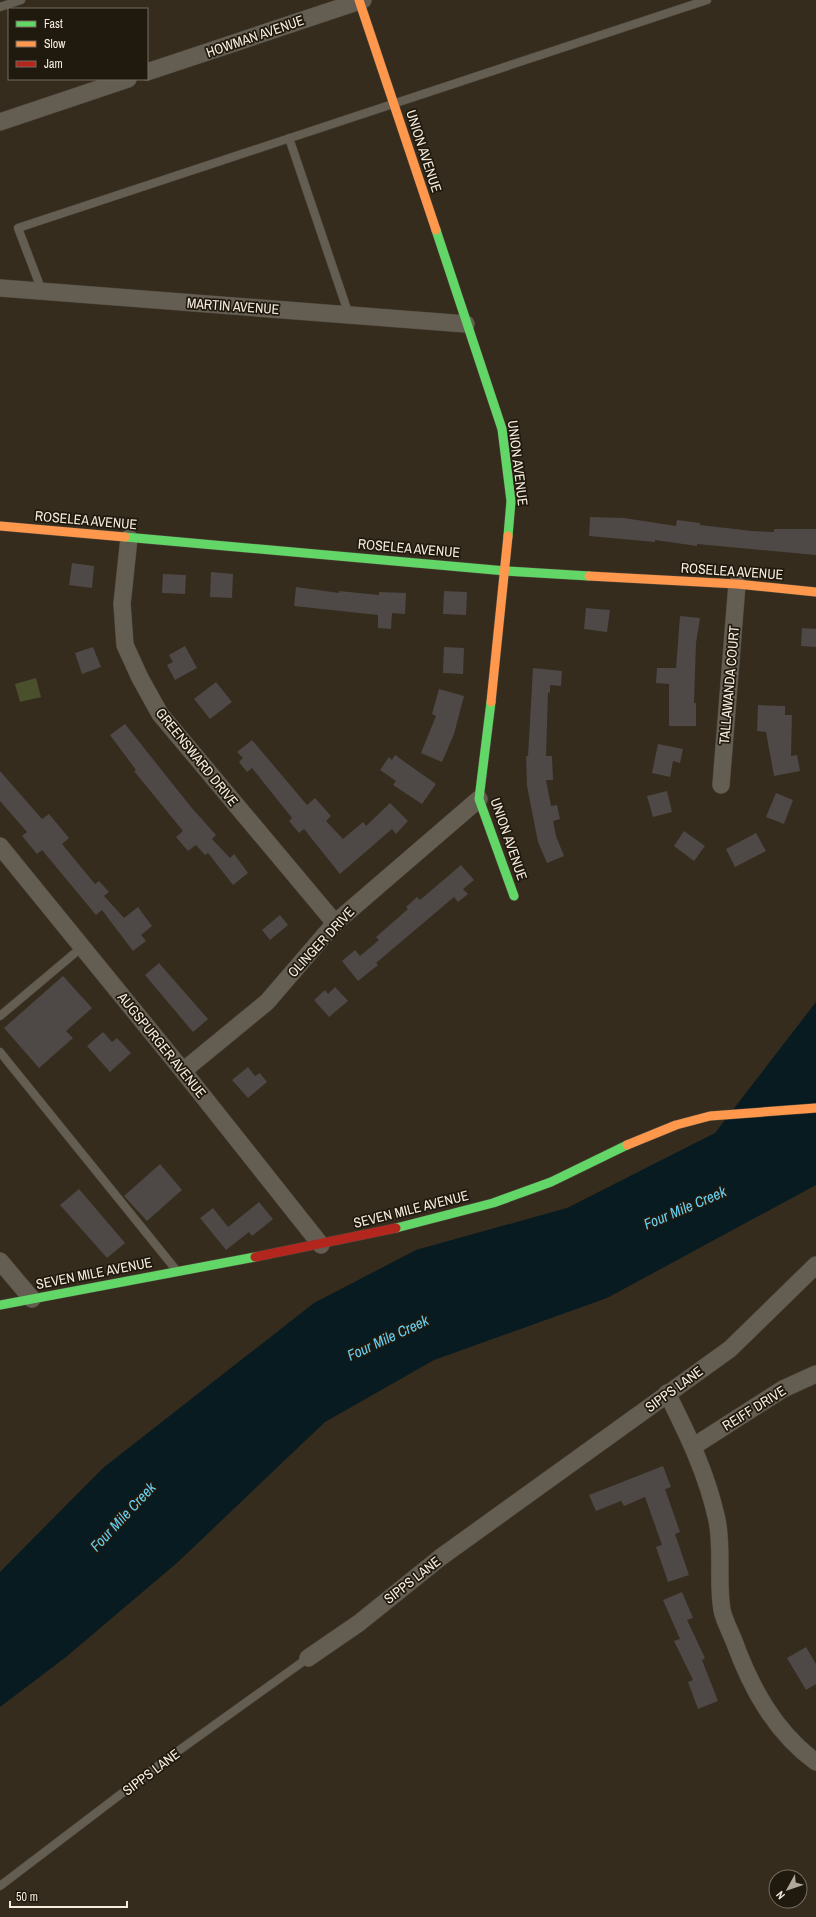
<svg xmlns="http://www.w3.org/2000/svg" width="816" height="1917" viewBox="0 0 816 1917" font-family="'Archivo Narrow',sans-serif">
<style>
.green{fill:#4b502c}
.water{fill:#081b20}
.building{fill:#4e4846}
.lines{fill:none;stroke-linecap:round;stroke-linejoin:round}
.lane-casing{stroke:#50483c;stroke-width:9}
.street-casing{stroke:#50483c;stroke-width:18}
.fast-casing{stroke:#50483c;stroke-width:10}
.slow-casing{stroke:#50483c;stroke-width:10}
.jam-casing{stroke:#50483c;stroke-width:10}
.lane{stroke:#635d52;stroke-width:8}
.street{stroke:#635d52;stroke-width:17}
.fast{stroke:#63d668;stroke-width:9}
.slow{stroke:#ff974d;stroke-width:9}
.jam{stroke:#b3261e;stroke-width:9}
.labels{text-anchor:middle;stroke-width:3.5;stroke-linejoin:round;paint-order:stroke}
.street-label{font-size:14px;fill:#f6ecdd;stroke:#20190e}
.water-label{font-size:15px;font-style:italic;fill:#65d0f2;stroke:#20190e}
</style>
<rect width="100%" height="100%" fill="#352c1e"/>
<path class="green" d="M36,678L41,697L20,702L15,684Z"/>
<path class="water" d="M816,1002V1185L607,1298L434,1360L325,1422L178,1562L66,1657L0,1707V1572L103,1468L314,1303L416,1250L567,1208L715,1133Z"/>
<g class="building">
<path d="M590,517L624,518L676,526L677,520L700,523V525L752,531L774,532V529H816V555L697,544V546L655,540V542L589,536Z"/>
<path d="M72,563L94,566L92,588L69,585Z"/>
<path d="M211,572L233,574L232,598L210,597Z"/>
<path d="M163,574L186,575L185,594L162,593Z"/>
<path d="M296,587L339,593V591L379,595V592L406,593L405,614L392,613L391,629L378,628V615L294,606Z"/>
<path d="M444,591L467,592L466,615L443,614Z"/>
<path d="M586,608L610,610L607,632L584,629Z"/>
<path d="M680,616L700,618L696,643L694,703H696V726H669V684L656,683L657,668H676Z"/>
<path d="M802,628L816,629V647L801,646Z"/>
<path d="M185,646L197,668L175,680L167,665L173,662L169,655Z"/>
<path d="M93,647L101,667L82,674L75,653Z"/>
<path d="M444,647L464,648L463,674L443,673Z"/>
<path d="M533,668L562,671L561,686L550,685V693L548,692L546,756H552L553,780H546L551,806L557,805L560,819L553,821L556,836L564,856L547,863L538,842L527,786L526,756H528Z"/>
<path d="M216,682L232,702L210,719L194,699Z"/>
<path d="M439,689L464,696L454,734L442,762L421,753L436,716L432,714Z"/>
<path d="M758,705L785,706V715H792L791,756L797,755L800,771L774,776L766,732L757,731Z"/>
<path d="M125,724L191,807L216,835L212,839L230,858L234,854L248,873L233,885L208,853L205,855L196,845L188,851L176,837L183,831L134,771L136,770L110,735Z"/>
<path d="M252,740L307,805L315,798L331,816L326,821L343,839L363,822L366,826L390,803L408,821L396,834L392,829L340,874L304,829L299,833L289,821L292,818L252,768L247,772L239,762L243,758L237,752Z"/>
<path d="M658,744L683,749L680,763L673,761L670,777L652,773Z"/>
<path d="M395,755L436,784L422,804L393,785L396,781L380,770L389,757L392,760Z"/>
<path d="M0,771L42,819L49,814L69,838L62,844L95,884L99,881L109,892L104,896L124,918L138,907L152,926L141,935L146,941L133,951L102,910L96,915L42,850L37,854L22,836L27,832L0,801Z"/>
<path d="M667,791L672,812L653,817L647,796Z"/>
<path d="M776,793L793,800L784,824L766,817Z"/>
<path d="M684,831L705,846L694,861L674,846Z"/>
<path d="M756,833L766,851L735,867L726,849Z"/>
<path d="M461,865L474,880L463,889L468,894L458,902L454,897L376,963L378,965L358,981L342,961L355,950L360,956L379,940L376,937L408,909L406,907L417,897L420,900Z"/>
<path d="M280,915L288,925L270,940L262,930Z"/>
<path d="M159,963L208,1019L193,1032L145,975Z"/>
<path d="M63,976L92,1008L66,1031L73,1038L39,1068L4,1028Z"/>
<path d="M335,987L348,1001L329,1017L314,1000L325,990L328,994Z"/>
<path d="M103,1032L112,1042L117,1038L131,1053L110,1072L87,1046Z"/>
<path d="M248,1067L255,1076L260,1073L267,1082L248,1098L232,1080Z"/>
<path d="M160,1164L182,1190L147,1221L124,1196Z"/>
<path d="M79,1189L125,1243L107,1258L60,1205Z"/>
<path d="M259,1202L273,1219L252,1236L249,1232L226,1250L200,1218L213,1208L228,1227Z"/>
<path d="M663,1466L671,1487L665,1489L680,1532L675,1534L689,1575L668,1582L656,1547L662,1545L645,1497L624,1506L621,1501L596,1511L589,1495Z"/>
<path d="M682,1592L693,1618L687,1620L705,1658L702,1660L718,1701L698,1709L688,1682L693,1680L674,1641L680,1639L663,1600Z"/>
<path d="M806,1647L816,1664V1684L806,1690L787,1658Z"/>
</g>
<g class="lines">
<g class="lane-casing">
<g id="lane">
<path d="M0,7L21,0"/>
<path d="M289,138L349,315"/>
<path d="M42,291L18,228L707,0"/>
<path d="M0,1016L82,947"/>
<path d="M0,1052L177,1271"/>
<path d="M0,1886L167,1759L308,1658"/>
</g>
</g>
<g class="street-casing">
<g id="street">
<path d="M147,72L363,0"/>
<path d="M0,122L128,79"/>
<path d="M0,288L466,324"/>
<path d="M129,538L122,604L125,645L140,678L160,714L335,923"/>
<path d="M721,785L737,584"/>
<path d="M0,846L183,1071L321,1245"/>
<path d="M183,1071L267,1002L335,923L479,799"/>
<path d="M0,1261L32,1299"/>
<path d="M667,1393C688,1435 707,1474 717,1520C723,1549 717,1581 722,1610C724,1620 730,1631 734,1641C751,1688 775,1732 816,1762"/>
<path d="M694,1446L783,1389L816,1374"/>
<path d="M308,1658L359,1623L441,1557L730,1349L816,1265"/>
</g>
</g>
<g class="fast-casing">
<g id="fast">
<path d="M436,230L502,429L511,501L508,536"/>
<path d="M125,537L506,571L589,576"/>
<path d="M491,702L479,799L514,896"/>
<path d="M396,1228L493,1203L551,1182L627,1145"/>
<path d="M0,1305L255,1257"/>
</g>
</g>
<g class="slow-casing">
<g id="slow">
<path d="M359,0L436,230"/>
<path d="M0,526L125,537"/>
<path d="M589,576L737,584L816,592"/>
<path d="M491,702L508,536"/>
<path d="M627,1145L676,1125L710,1116L816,1108"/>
</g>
</g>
<g class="jam-casing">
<path id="jam" d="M255,1257L396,1228"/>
</g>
<use href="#lane" class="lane"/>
<use href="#street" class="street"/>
<use href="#fast" class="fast"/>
<use href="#slow" class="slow"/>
<use href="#jam" class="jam"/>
</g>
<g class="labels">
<g class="street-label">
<text transform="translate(255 36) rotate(-19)" y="5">HOWMAN AVENUE</text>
<text transform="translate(424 151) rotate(72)" y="5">UNION AVENUE</text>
<text transform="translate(233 306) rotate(4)" y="5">MARTIN AVENUE</text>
<text transform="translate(518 463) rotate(83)" y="5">UNION AVENUE</text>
<text transform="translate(86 520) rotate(5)" y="5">ROSELEA AVENUE</text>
<text transform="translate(409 548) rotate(5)" y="5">ROSELEA AVENUE</text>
<text transform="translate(732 571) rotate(4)" y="5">ROSELEA AVENUE</text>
<text transform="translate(729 685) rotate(-85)" y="5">TALLAWANDA COURT</text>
<text transform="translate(197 757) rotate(51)" y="5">GREENSWARD DRIVE</text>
<text transform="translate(509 839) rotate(71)" y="5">UNION AVENUE</text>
<text transform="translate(321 942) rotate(-47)" y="5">OLINGER DRIVE</text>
<text transform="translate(162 1045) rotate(51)" y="5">AUGSPURGER AVENUE</text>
<text transform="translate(411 1209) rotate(-14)" y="5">SEVEN MILE AVENUE</text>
<text transform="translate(94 1273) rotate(-11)" y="5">SEVEN MILE AVENUE</text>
<text transform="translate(674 1389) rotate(-36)" y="5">SIPPS LANE</text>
<text transform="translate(754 1408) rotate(-32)" y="5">REIFF DRIVE</text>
<text transform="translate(412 1580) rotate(-38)" y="5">SIPPS LANE</text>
<text transform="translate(151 1772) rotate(-37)" y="5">SIPPS LANE</text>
</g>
<g class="water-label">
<text transform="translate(685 1208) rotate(-23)" y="5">Four Mile Creek</text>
<text transform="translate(388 1338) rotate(-25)" y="5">Four Mile Creek</text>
<text transform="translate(123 1517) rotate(-47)" y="5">Four Mile Creek</text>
</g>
</g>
<rect x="8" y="8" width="140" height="72" fill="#20190e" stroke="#766d61"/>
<rect x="16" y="21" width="20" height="6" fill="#63d668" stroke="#766d61"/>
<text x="44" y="28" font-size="12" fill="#f6ecdd">Fast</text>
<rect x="16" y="41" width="20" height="6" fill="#ff974d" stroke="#766d61"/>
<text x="44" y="48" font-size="12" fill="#f6ecdd">Slow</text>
<rect x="16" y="61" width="20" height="6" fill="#b3261e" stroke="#766d61"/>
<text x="44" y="68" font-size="12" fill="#f6ecdd">Jam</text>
<g transform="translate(788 1889) rotate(230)"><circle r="19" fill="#20190e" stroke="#766d61"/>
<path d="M0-3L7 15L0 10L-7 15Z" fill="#b2a99a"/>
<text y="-6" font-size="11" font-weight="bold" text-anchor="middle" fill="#f6ecdd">N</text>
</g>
<path d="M10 1901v6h117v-6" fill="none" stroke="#f6ecdd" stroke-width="2"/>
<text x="16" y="1901" font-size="12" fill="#f6ecdd" stroke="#20190e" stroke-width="3" paint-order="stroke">50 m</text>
</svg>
